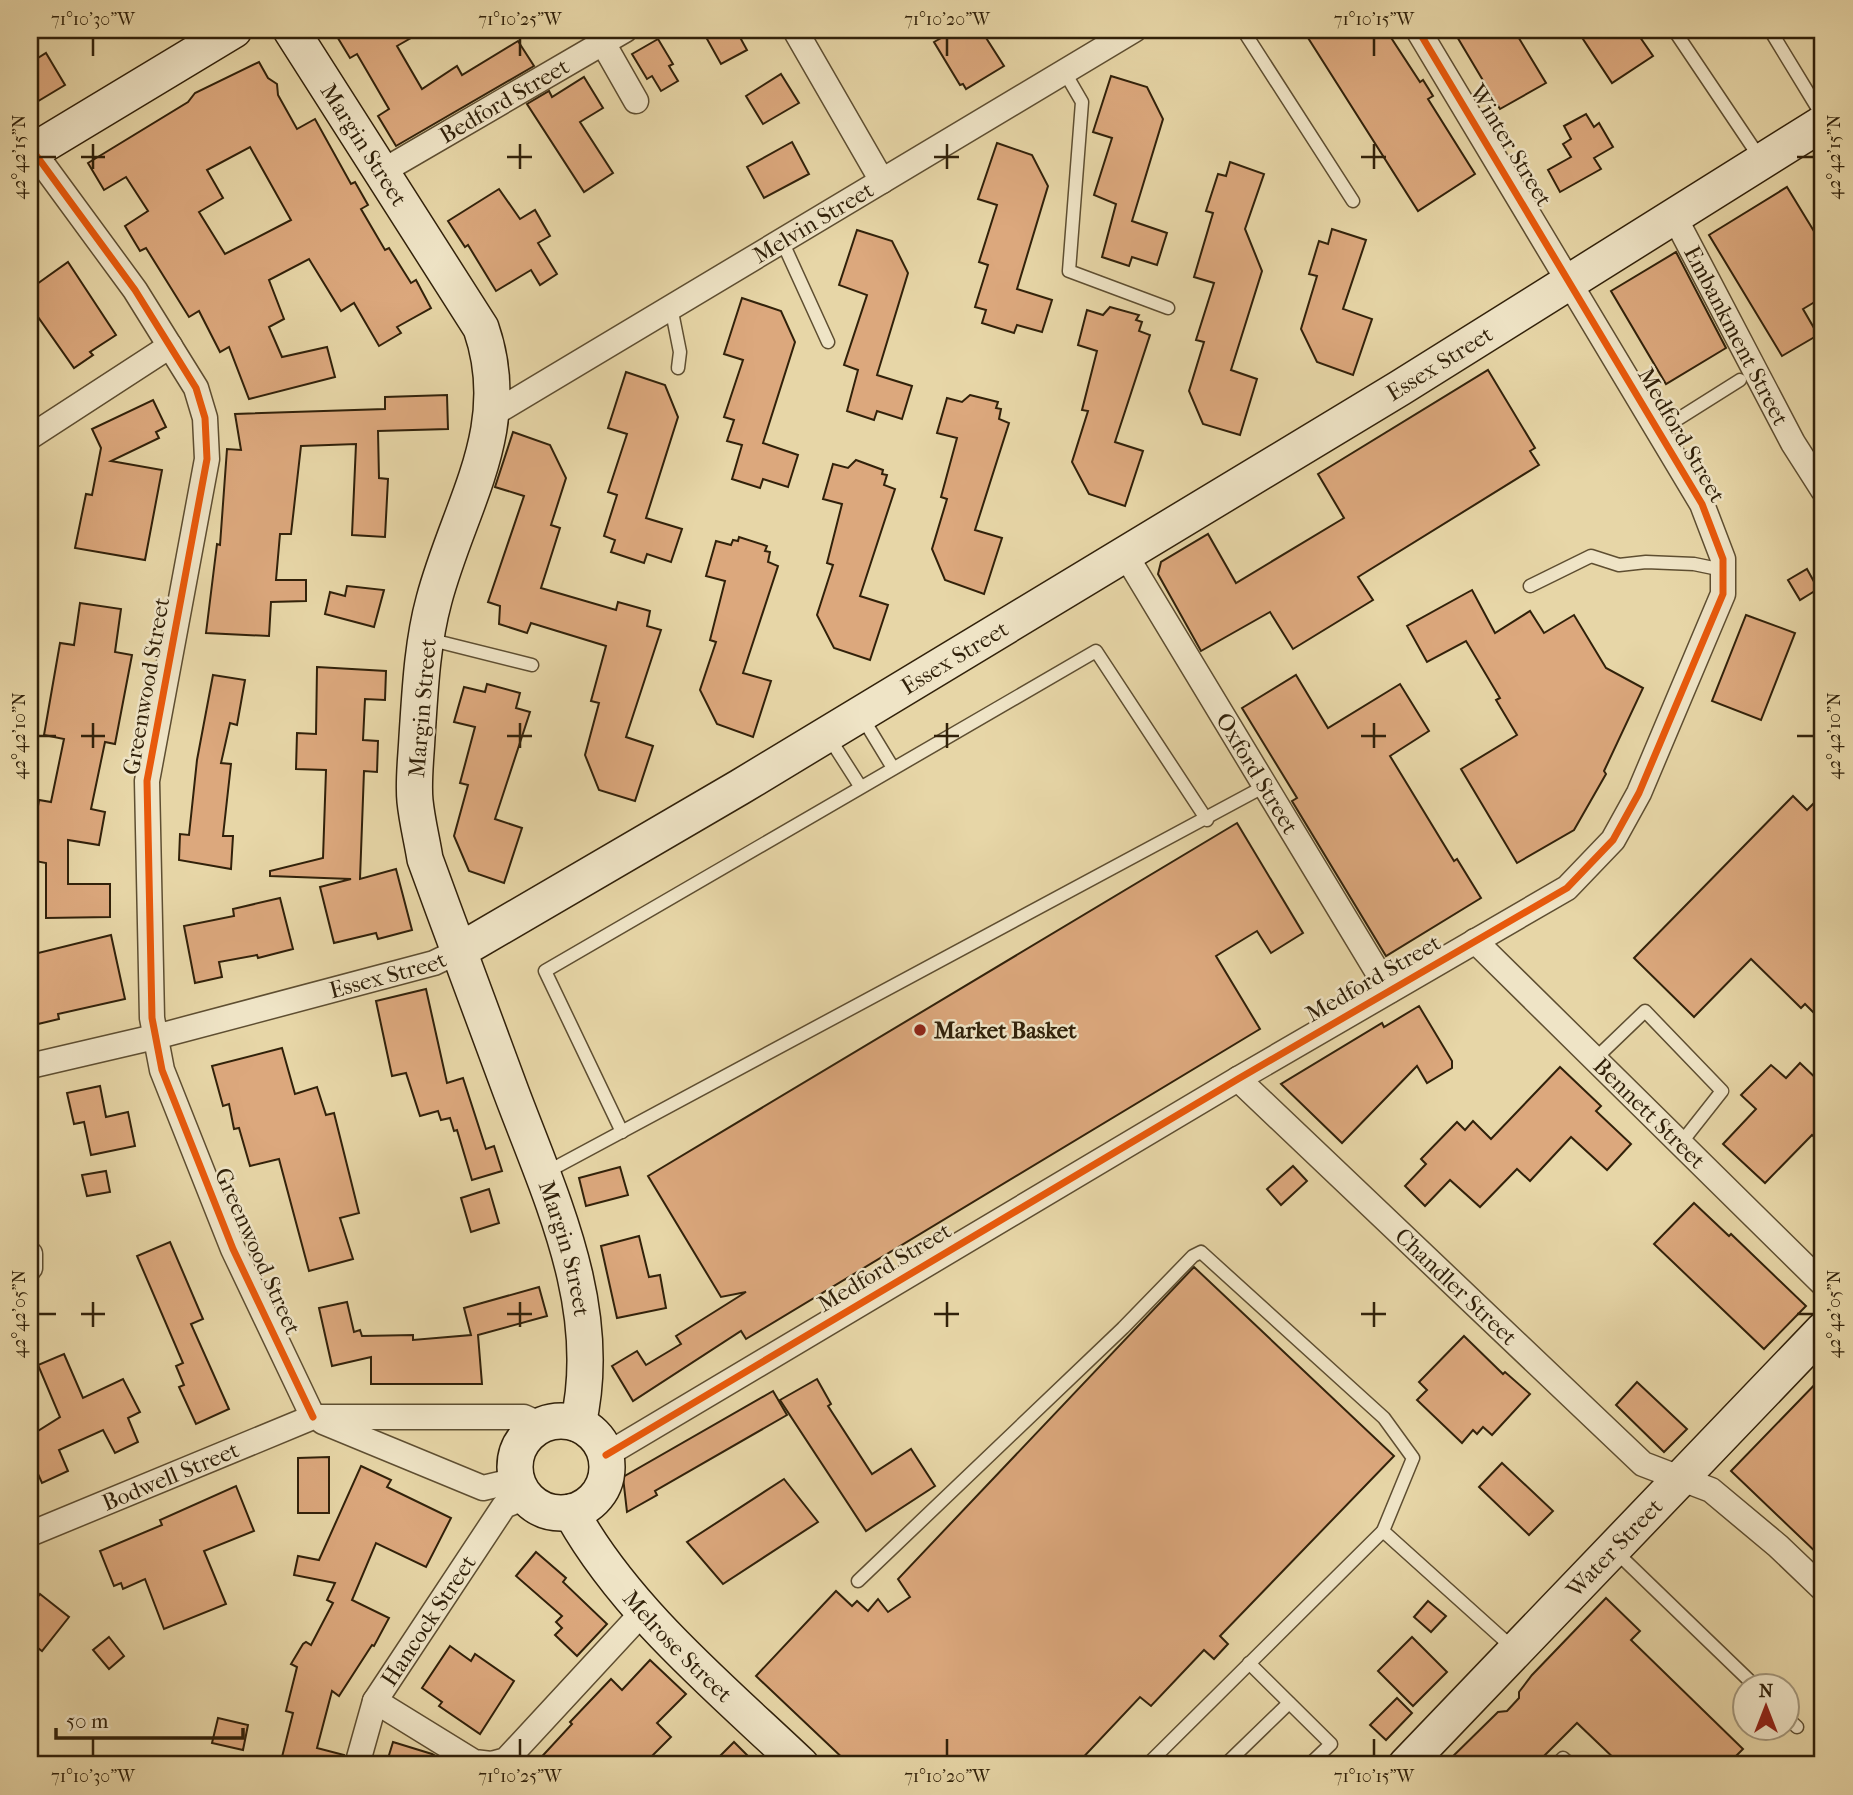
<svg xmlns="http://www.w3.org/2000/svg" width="1853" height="1795" viewBox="0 0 1853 1795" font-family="'IM FELL French Canon',serif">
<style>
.building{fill:#dca87d;stroke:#31210a;stroke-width:2;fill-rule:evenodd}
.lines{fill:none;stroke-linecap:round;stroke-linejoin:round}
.lane-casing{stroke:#5e4e31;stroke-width:15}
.street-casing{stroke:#5e4e31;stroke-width:27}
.secondary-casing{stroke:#31210a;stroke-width:38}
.lane{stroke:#efe4c6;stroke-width:12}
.street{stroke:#efe4c6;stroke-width:24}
.secondary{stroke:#efe4c6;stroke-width:35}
.cycleway-casing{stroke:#efe4c6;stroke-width:11}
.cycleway{stroke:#e8590c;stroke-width:7}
.ticks{fill:none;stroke:#31210a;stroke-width:2.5}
.poi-dot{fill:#8f2418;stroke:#efe4c6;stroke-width:2.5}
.labels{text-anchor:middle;stroke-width:5;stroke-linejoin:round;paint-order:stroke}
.street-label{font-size:23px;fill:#31210a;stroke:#efe4c6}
.poi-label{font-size:23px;font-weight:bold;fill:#31210a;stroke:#efe4c6;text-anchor:start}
.neatline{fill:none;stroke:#31210a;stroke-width:2.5}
.ticks-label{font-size:18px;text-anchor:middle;fill:#31210a}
</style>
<rect width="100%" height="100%" fill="#e7d6a7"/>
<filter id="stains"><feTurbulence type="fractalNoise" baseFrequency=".00286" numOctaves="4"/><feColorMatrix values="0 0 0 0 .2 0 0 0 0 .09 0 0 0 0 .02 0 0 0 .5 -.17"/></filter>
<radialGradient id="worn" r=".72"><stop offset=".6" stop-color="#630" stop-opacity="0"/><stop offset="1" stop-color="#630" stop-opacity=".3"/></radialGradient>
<g class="building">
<path d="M333,30H425L397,46L422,89L457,66L462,75L518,41L534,66L396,146L378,116L389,109L357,54L350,58Z"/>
<path d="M702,30H736L747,50L721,64Z"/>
<path d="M938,30H981L1004,66L966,89L963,84L960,85L934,42L943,37Z"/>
<path d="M1303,30H1386L1420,82L1423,80L1433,96L1428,99L1475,174L1418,211Z"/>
<path d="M1453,30H1514L1546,83L1500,109Z"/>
<path d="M1577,30H1635L1653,56L1612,83Z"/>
<path d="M658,39L673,64L669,66L678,81L661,91L652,76L647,79L632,54Z"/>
<path d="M46,53L65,85L30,106V63Z"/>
<path d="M259,62L268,78L277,84L278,95L297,129L315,119L351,184L355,182L368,205L361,209L385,250L389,248L411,283L416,280L431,308L397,327L401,333L379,346L354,303L341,311L309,259L269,280L284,319L269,327L282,357L327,347L335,377L249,399L229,347L220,352L199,311L189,317L146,248L140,251L125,226L148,211L126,177L104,190L88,163L188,102L195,93ZM250,147L291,220L225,254L199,212L223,198L207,170Z"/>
<path d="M781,74L799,103L763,124L746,96Z"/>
<path d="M1111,76L1147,87L1163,119L1132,221L1167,233L1157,265L1132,257L1129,266L1102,257L1116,204L1094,195L1112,138L1093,132Z"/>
<path d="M584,77L603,108L580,122L613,173L584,192L527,104L549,91L552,97Z"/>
<path d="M1586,114L1594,127L1599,123L1613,147L1594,158L1601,169L1560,192L1548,170L1571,157L1563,144L1571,139L1564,126Z"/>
<path d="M792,142L809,174L764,198L747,167Z"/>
<path d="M997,143L1032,155L1048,186L1017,289L1052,300L1042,332L1017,325L1014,333L982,323L986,310L975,307L988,265L979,262L997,205L978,199Z"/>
<path d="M1230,162L1264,174L1245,229L1262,271L1231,370L1257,379L1240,435L1203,424L1189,391L1204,342L1196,340L1214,283L1194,277L1213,213L1206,211L1218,174L1226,176Z"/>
<path d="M1787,187L1823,246V297L1803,309L1818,335L1782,356L1709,235Z"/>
<path d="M499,189L520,219L535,210L550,236L538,243L557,274L540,285L531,270L496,291L468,245L465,247L448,221Z"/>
<path d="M1332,229L1366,240L1343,309L1372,319L1353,375L1317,362L1301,329L1317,276L1309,274L1319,241L1328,244Z"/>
<path d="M857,230L892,241L908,273L877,375L912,386L902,419L877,411L874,420L847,411L858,370L844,365L867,295L839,285Z"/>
<path d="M1676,252L1726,348L1666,384L1611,291Z"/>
<path d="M68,262L116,335L90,352L93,355L74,368L38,317L30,323V289Z"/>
<path d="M742,298L781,311L795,342L763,443L798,455L788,487L763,479L760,488L732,479L742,445L727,441L734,420L724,417L743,360L724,354Z"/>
<path d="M1110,307L1139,315L1136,320L1142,322L1139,331L1150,335L1115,442L1143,451L1125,506L1089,494L1072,462L1088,411L1082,410L1097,351L1078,345L1087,310L1103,315Z"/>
<path d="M1488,370L1535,448L1530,451L1539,465L1358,577L1373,600L1293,649L1270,612L1201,651L1158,574L1161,562L1208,534L1236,583L1344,518L1318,474Z"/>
<path d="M626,372L665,385L678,417L646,518L682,529L671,562L647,554L644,563L611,552L615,540L604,536L617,495L608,492L627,434L608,428Z"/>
<path d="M447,395L448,429L378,431L379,478L388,479L385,537L352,535L356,444L301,446L291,534H280L276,580H306V601L271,602L269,636L206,633L217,544L220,545L227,449L241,450L235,414L385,409V397Z"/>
<path d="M970,395L998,402L996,408L1001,409L999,419L1009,423L975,530L1002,538L984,594L945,580L932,549L947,499L941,497L957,438L937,433L947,398L962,402Z"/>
<path d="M153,400L166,427L156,432L159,438L111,461L162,470L145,560L75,548L86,494L92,495L101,448L92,429Z"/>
<path d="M513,432L550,445L566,478L551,525L560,528L541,588L616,610L618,602L650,611L647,626L661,630L626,737L653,746L635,801L599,790L585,755L599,703L591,701L606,646L531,623L527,633L499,624L500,606L488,602L524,496L495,487Z"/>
<path d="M856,460L883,470L882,474L887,475L884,485L895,489L860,596L888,605L870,660L834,648L817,615L833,565L827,563L842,504L823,499L833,464L848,468Z"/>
<path d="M739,537L767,546L765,551L770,552L768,562L778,566L743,673L771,681L753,737L717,724L700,690L716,642L710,640L725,581L706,576L716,541L731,545L733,540L738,541Z"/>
<path d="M1807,569L1818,589L1800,600L1788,580Z"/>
<path d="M347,586L384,590L374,627L325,614L330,592L345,596Z"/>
<path d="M1472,590L1495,633L1530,611L1544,633L1574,615L1606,668L1643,688L1604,771L1606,774L1574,830L1517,863L1461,769L1517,735L1496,700L1500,698L1466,641L1427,662L1407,626Z"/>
<path d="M80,603L121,609L115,652L132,655L115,744L105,742L91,809L105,812L99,845L68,840V884H110V917L46,918V863L30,860V823L35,824L39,800L51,802L64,739L44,735L60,643L74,645Z"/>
<path d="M1746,615L1795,633L1761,720L1712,701Z"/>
<path d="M317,667L386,671L385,700L365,699L363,740L378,741L377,772L364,771L360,879L396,869L412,930L378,939L376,933L334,943L320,887L351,879L270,876V871L323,858L326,770L296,769L297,733L316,734Z"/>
<path d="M213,675L245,680L237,725L230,723L221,763L231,764L223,836H233L231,869L179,860L180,834L189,835L197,760Z"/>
<path d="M1296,675L1328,728L1400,684L1429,731L1390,756L1454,861L1457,859L1481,898L1386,956L1292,801L1297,798L1242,708Z"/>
<path d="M487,684L520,693L516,708L530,712L495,819L522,828L504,883L469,871L454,836L468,785L460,783L475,727L454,722L464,687L485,692Z"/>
<path d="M1823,794V1022L1805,1004L1801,1008L1751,959L1694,1017L1634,958L1793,796L1807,810Z"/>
<path d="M1237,823L1303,933L1271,953L1257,931L1216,956L1260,1029L746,1339L741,1331L633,1401L612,1366L637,1351L646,1365L681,1344L676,1336L746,1292L721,1297L648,1176Z"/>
<path d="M280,898L293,949L258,958L257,955L219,962L222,977L195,983L184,926L234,916L233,909Z"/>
<path d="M111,935L125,999L58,1014L59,1019L38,1024L37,1021L30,1022V955Z"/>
<path d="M426,989L447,1083L463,1078L486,1149L494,1146L502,1171L472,1180L457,1130L454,1131L450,1118L441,1120L438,1111L420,1116L406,1073L392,1076L376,1001Z"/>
<path d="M1419,1006L1452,1061V1068L1427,1083L1417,1066L1342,1143L1281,1084L1382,1023L1384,1027Z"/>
<path d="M282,1048L295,1094L317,1087L326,1115L334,1113L359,1213L340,1218L353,1259L309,1271L279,1159L250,1166L239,1128L234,1129L229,1104L223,1106L212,1066Z"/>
<path d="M1800,1063L1823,1085V1145L1812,1135L1765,1183L1723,1144L1756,1109L1741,1095L1771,1065L1786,1078Z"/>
<path d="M1560,1067L1601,1106L1596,1111L1631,1144L1607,1170L1571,1137L1530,1181L1517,1169L1480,1207L1450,1180L1425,1206L1405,1186L1426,1164L1421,1159L1457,1122L1465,1130L1473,1121L1491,1139Z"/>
<path d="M100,1086L106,1117L128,1112L135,1146L91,1155L84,1122L74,1124L67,1093Z"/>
<path d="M1293,1166L1307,1181L1281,1205L1267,1189Z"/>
<path d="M620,1167L628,1195L586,1206L579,1178Z"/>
<path d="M106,1171L110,1192L87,1196L82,1175Z"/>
<path d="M489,1189L499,1223L471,1232L461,1198Z"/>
<path d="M1694,1203L1729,1236L1731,1234L1806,1306L1764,1349L1654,1244Z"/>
<path d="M639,1236L649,1277L660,1275L666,1308L617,1318L601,1246Z"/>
<path d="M170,1242L203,1319L191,1324L229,1409L196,1424L179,1387L184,1385L176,1366L183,1363L137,1256Z"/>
<path d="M1194,1267L1394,1456L1220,1636L1228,1644L1214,1659L1204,1650L1151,1706L1140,1697L1076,1765H850L756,1676L836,1591L852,1606L857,1601L868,1611L878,1599L888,1612L910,1597L898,1579Z"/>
<path d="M539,1287L547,1316L478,1335L482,1384H371V1357L332,1366L319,1308L347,1302L354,1332L360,1330L362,1336L413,1335V1340L471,1335L464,1308Z"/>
<path d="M1464,1336L1503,1374L1505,1372L1530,1394L1492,1435L1483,1427L1477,1434L1473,1430L1462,1443L1417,1400L1427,1390L1419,1382Z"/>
<path d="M64,1354L83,1398L123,1379L140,1412L128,1418L138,1442L115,1453L103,1430L59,1450L68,1471L42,1483L30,1456V1436L60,1417L38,1365Z"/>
<path d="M1823,1376V1559L1731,1471Z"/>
<path d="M817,1379L831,1404L828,1406L872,1474L911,1449L935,1486L866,1531L780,1400Z"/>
<path d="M1637,1382L1687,1429L1664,1452L1616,1405Z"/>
<path d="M773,1391L787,1415L655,1491L657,1495L627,1512L623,1477Z"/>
<path d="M329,1457V1513H298V1458Z"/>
<path d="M1502,1463L1553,1511L1529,1535L1479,1487Z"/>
<path d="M361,1466L391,1480L387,1487L451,1518L426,1567L376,1543L352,1600L389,1618L374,1646L372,1645L339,1696L332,1691L317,1748L344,1755L343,1765H280L293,1713L286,1711L297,1667L291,1664L303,1644L306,1642L311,1645L333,1603L327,1600L335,1583L294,1575L298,1556L319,1560Z"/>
<path d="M784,1479L818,1522L723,1584L687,1542Z"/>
<path d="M236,1486L254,1531L204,1551L226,1604L164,1629L145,1579L123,1589L121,1583L114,1586L100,1551L162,1525L160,1520Z"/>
<path d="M536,1552L566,1578L563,1582L607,1624L577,1656L555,1635L562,1628L556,1622L562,1616L516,1576Z"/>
<path d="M40,1594L69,1617L42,1651L30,1642V1606Z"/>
<path d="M1606,1598L1640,1631L1631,1640L1743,1749L1727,1765H1621L1577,1723L1535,1765H1444L1498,1712L1507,1711L1519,1698V1692L1532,1675Z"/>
<path d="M1428,1601L1446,1616L1431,1632L1414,1617Z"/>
<path d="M109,1637L124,1656L109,1669L93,1650Z"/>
<path d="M1412,1637L1447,1672L1413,1706L1378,1671Z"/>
<path d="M450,1646L471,1661L475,1654L514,1681L480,1734L439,1706L442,1702L422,1688Z"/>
<path d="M650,1660L686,1694L657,1723L671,1737L643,1765H534L572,1724L570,1722L611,1679L622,1690Z"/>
<path d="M1397,1698L1412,1713L1386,1740L1370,1725Z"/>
<path d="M218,1718L248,1725L243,1750L212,1743Z"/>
<path d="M393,1742L432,1754L451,1765H386Z"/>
<path d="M734,1742L757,1765H711Z"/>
</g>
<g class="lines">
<g class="lane-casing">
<g id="lane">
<path d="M1243,30L1353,201"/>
<path d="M1674,30L1760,158"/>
<path d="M1770,30L1823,117"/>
<path d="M1064,71L1082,102L1069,271L1168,308"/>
<path d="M782,241L828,342"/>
<path d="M671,307L680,352L678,368"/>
<path d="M1659,431L1740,380"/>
<path d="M1530,586L1591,556L1619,565L1646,562L1694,564L1723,570"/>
<path d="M428,639L532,665"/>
<path d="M862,717L893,768"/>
<path d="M828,736L860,786"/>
<path d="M1595,1059L1645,1011L1722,1091L1681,1143"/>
<path d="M622,1132L545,971L1096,651L1207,820"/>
<path d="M543,1174L1265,786"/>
<path d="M1614,1550L1755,1686"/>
<path d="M858,1581L1123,1328L1193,1256L1201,1252L1384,1418L1413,1458L1383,1531"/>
<path d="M1249,1663L1331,1744L1309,1765"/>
<path d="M1786,1717L1797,1727"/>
<path d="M1147,1765L1383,1531L1513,1648"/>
<path d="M1225,1765L1289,1703"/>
<path d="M1556,1765L1563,1758L1571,1765"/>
</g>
</g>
<g class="street-casing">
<g id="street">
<path d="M795,30L882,181"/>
<path d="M603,43L636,101"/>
<path d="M33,151L135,290L196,388L205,418L207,459L147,781L152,1018L162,1070L233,1249L313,1417"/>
<path id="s1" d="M383,171L625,30"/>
<path id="s2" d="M1674,216L1793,443L1823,490"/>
<path id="s3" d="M493,414L1134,30"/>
<path d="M30,437L170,346"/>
<path id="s4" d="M1125,554L1389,991"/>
<path id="s5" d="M1475,941L1823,1284"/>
<path id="s6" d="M30,1066L163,1035L434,963L459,951"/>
<path id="s7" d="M1238,1079L1643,1464L1711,1490L1778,1546L1823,1589"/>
<path d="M30,1254V1268"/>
<path d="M323,1422L483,1488L517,1480"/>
<path d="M606,1455L1238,1079L1567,888L1613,840L1639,793L1723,594V559L1702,504L1418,30"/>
<path id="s8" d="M30,1534L313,1417H524L542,1425"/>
<path d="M375,1701L474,1762L491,1764L506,1760L643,1612"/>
<path id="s9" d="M357,1765L375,1701L504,1506L526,1497"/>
</g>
</g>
<g class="secondary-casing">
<g id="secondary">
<path id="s10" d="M291,30L481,328C516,429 459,505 434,600C422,644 420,692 417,737C416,758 413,781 415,801C417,821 422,840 425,859C453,936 482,1013 510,1089C550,1196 605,1307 578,1424"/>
<path d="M30,153L234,30"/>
<path id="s11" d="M459,951L740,787L1400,388L1823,123"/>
<circle cx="561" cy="1467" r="46"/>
<path id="s12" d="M571,1512C625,1610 720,1688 801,1765"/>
<path id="s13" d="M1406,1765L1823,1330"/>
</g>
</g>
<use href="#lane" class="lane"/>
<use href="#street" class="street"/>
<use href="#secondary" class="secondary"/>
<g class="cycleway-casing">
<g id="cycleway">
<path d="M33,151L135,290L196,388L205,418L207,459L147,781L152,1018L162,1070L233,1249L313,1417"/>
<path d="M606,1455L1238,1079L1567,888L1613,840L1639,793L1723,594V559L1702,504L1418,30"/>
</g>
</g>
<use href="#cycleway" class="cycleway"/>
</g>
<path class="ticks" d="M93,38V56M520,38V56M947,38V56M1374,38V56M93,144V169M520,144V169M947,144V169M1374,144V169M38,157H56M81,157H105M507,157H532M934,157H959M1361,157H1386M1797,157H1814M93,723V748M520,723V748M947,723V748M1374,723V748M38,736H56M81,736H105M507,736H532M934,736H959M1361,736H1386M1797,736H1814M93,1302V1327M520,1302V1327M947,1302V1327M1374,1302V1327M38,1314H56M81,1314H105M507,1314H532M934,1314H959M1361,1314H1386M1797,1314H1814M93,1739V1756M520,1739V1756M947,1739V1756M1374,1739V1756"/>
<circle class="poi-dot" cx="920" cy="1030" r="7"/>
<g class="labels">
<g class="street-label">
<text dy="8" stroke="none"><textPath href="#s1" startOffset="140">Bedford Street</textPath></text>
<text dy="8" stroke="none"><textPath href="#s10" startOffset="136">Margin Street</textPath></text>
<text transform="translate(1511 145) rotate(59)" y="8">Winter Street</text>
<text dy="8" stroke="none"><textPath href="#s3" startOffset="373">Melvin Street</textPath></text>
<text dy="8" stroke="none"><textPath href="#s2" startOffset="135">Embankment Street</textPath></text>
<text dy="8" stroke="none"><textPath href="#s11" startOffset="1143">Essex Street</textPath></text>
<text transform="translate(1682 435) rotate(60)" y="8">Medford Street</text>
<text dy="8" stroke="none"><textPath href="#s11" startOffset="576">Essex Street</textPath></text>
<text transform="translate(146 686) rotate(-80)" y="8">Greenwood Street</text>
<text transform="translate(422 708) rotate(-85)" y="8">Margin Street</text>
<text dy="8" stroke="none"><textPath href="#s4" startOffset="256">Oxford Street</textPath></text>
<text dy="8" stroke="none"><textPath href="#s6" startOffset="369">Essex Street</textPath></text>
<text transform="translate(1373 978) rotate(-30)" y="8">Medford Street</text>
<text dy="8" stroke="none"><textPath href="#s5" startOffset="245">Bennett Street</textPath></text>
<text dy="8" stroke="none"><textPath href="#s10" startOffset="1311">Margin Street</textPath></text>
<text transform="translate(258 1251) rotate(66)" y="8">Greenwood Street</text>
<text transform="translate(884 1267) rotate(-31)" y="8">Medford Street</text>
<text dy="8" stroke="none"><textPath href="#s7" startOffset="301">Chandler Street</textPath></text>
<text dy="8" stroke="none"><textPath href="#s8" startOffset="152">Bodwell Street</textPath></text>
<text dy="8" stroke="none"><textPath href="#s13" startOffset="301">Water Street</textPath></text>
<text dy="8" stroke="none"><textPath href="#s9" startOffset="163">Hancock Street</textPath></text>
<text dy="8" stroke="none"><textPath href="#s12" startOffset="172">Melrose Street</textPath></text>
</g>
<g class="poi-label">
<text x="934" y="1038">Market Basket</text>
</g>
</g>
<rect width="1853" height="1795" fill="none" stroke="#e7d6a7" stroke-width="77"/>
<g transform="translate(1766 1707)"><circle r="33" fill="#efe4c6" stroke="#a3967b" stroke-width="2"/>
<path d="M0-5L12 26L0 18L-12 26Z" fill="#8f2418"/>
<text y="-10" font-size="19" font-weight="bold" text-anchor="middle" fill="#31210a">N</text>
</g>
<path d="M56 1728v10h187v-10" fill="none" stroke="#31210a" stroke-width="3.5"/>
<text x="66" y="1728" font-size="21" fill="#31210a" stroke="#efe4c6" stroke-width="5" paint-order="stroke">50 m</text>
<rect x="38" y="38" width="1776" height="1718" class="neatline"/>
<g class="ticks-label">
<text x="93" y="25">71°10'30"W</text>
<text x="520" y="25">71°10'25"W</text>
<text x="947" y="25">71°10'20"W</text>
<text x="1374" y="25">71°10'15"W</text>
<text transform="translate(19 157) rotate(-90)" y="6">42°42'15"N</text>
<text transform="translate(1834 157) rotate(-90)" y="6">42°42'15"N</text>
<text transform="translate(19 736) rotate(-90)" y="6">42°42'10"N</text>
<text transform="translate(1834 736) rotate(-90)" y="6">42°42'10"N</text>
<text transform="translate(19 1314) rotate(-90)" y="6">42°42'05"N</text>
<text transform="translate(1834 1314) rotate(-90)" y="6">42°42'05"N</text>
<text x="93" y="1782">71°10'30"W</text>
<text x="520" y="1782">71°10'25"W</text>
<text x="947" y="1782">71°10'20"W</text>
<text x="1374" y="1782">71°10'15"W</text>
</g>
<rect width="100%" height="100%" filter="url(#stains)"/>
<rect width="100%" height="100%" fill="url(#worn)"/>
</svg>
